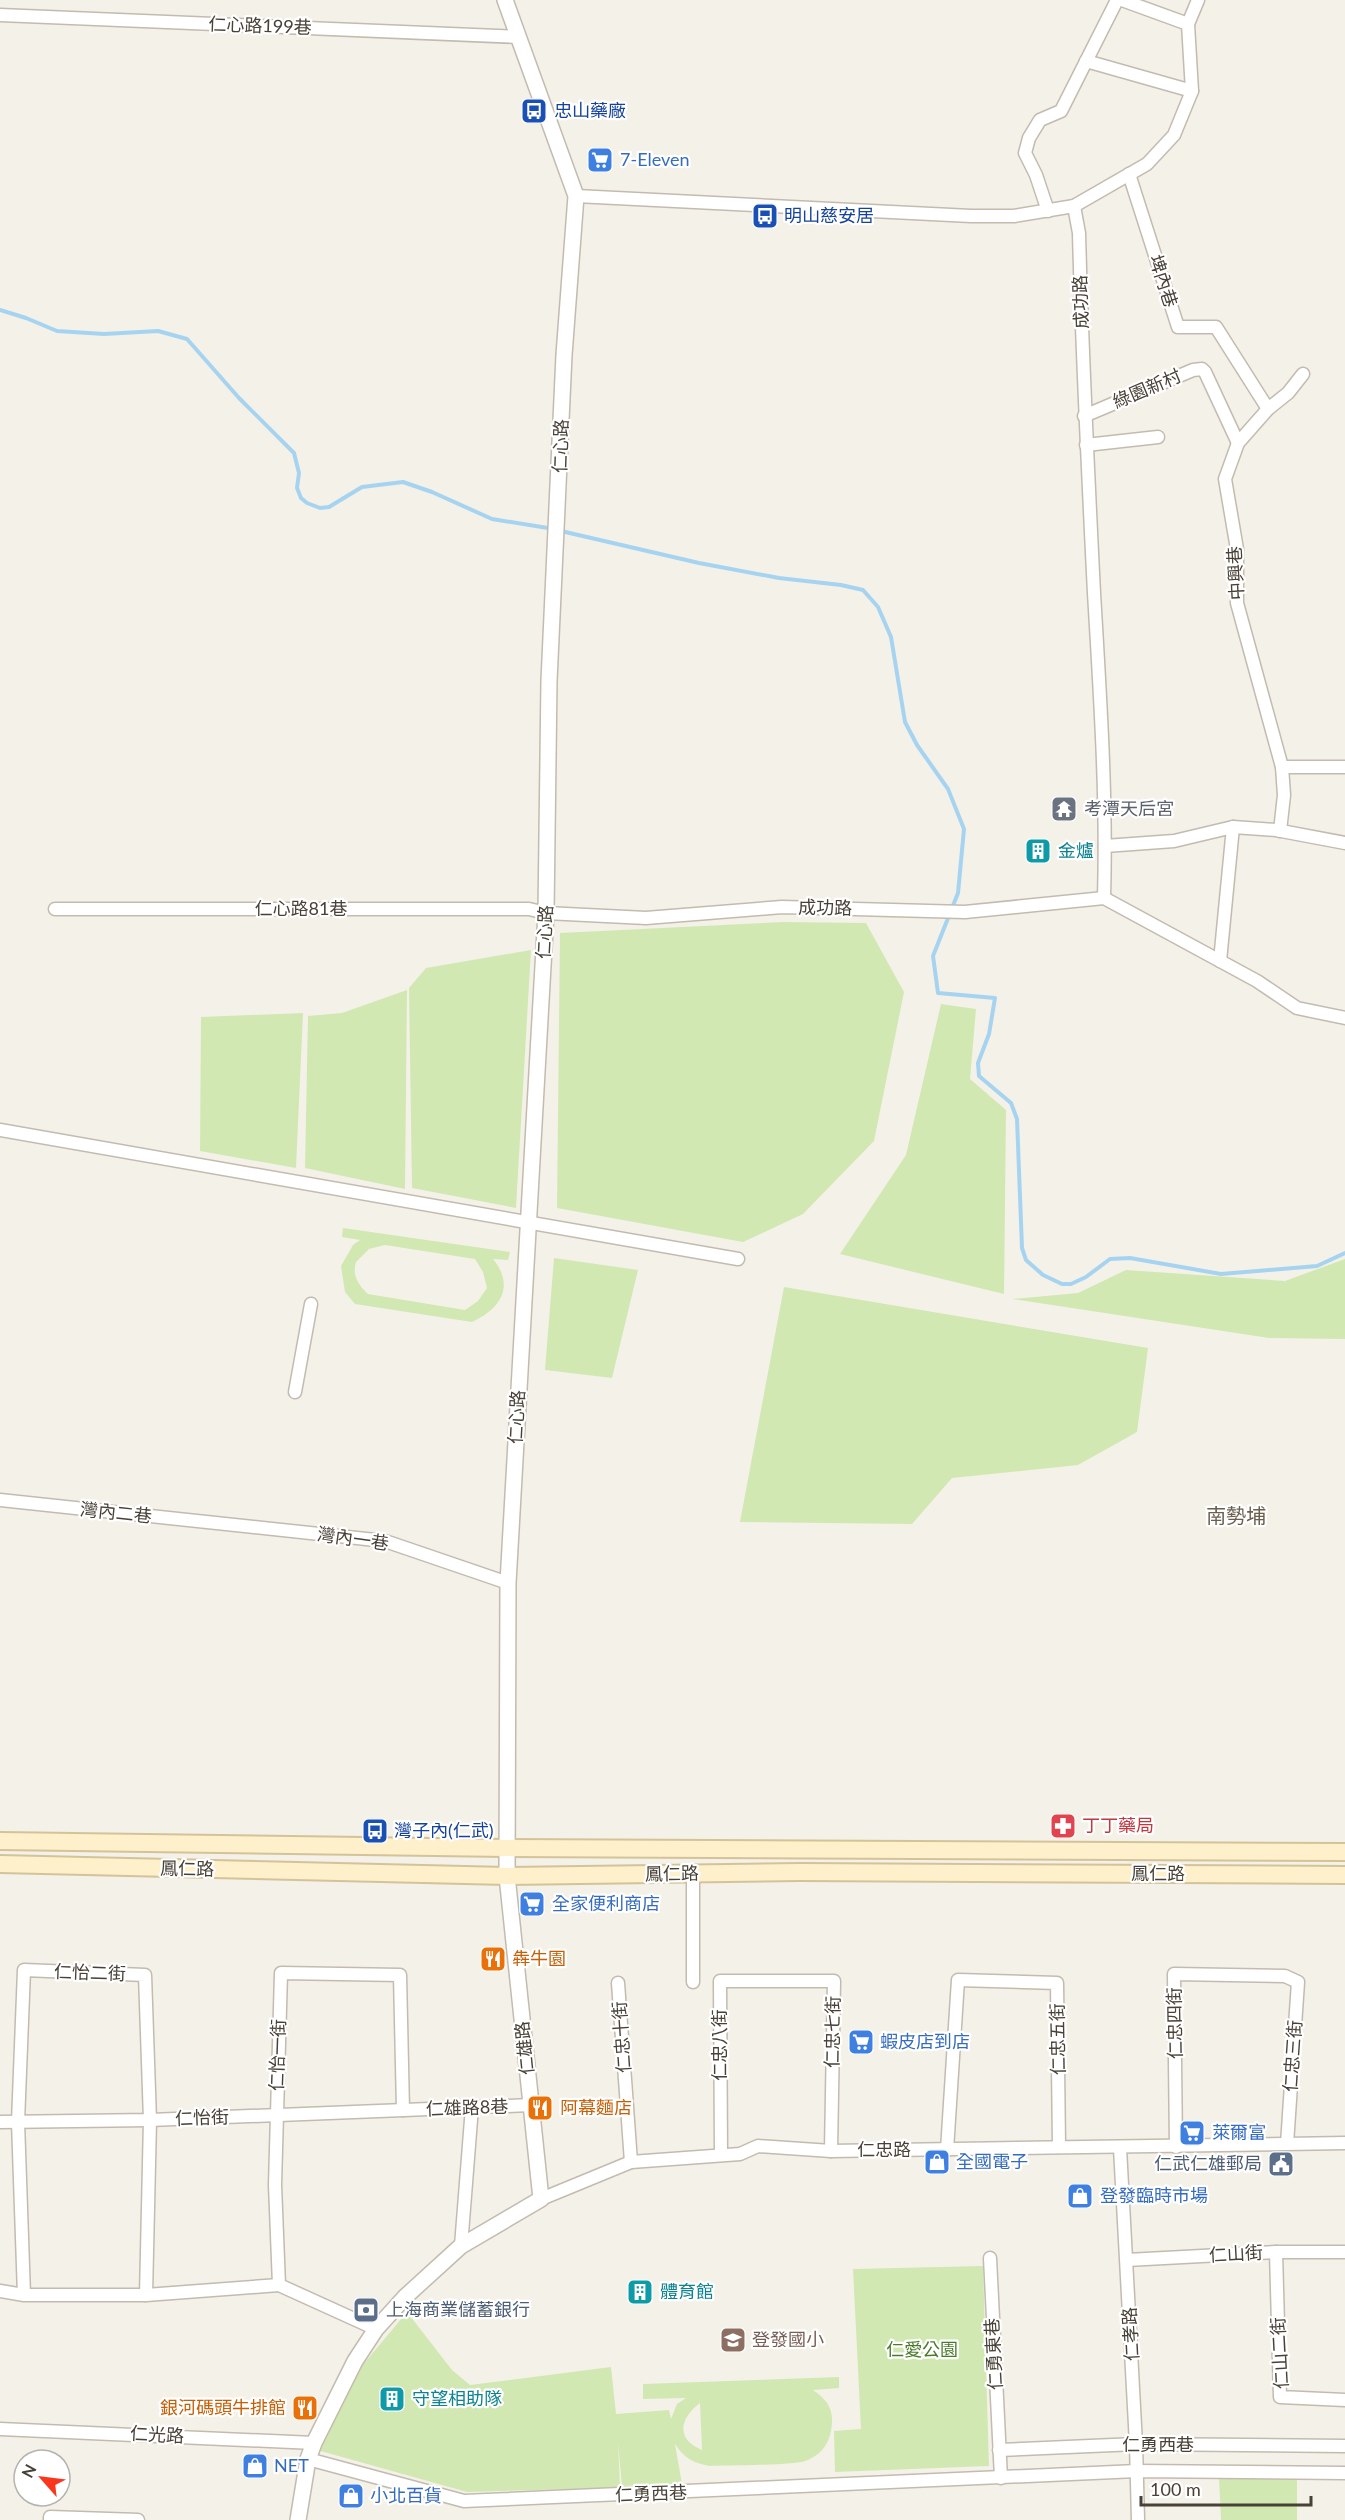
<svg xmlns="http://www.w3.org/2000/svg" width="1345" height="2520" viewBox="0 0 1345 2520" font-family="Lato,'Noto Sans TC',sans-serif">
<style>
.green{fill:#d2e8b2;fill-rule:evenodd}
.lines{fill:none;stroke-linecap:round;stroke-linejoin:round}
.stream{stroke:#a6d4f0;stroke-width:4}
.minor-casing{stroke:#c3bbaf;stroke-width:15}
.tertiary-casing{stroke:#c3bbaf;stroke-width:18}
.secondary-casing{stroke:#d4c399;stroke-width:20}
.minor{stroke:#fff;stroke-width:12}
.tertiary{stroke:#fff;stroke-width:15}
.secondary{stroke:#fef0ca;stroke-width:16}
.labels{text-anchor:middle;stroke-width:4.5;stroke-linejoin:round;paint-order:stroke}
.street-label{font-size:18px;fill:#484137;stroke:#fff}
.transit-label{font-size:18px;fill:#164399;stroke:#fff;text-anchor:start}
.shop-label{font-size:18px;fill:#366cbe;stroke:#fff;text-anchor:start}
.worship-label{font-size:18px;fill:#5b616d;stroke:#fff;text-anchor:start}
.culture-label{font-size:18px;fill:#0d838f;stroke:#fff;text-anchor:start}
.health-label{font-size:18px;fill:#be3a42;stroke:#fff;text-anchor:start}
.food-label{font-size:18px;fill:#c56008;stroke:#fff;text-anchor:start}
.service-label{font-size:18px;fill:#4e5e75;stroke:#fff;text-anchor:end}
.education-label{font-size:18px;fill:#785e54;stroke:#fff;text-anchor:start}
.park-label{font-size:18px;fill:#4b7b2a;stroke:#fff}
.neighbourhood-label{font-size:20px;fill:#6b5f4f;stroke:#fff}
</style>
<rect width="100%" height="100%" fill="#f4f1e9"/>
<g class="green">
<path d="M783,922L866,923L904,992L874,1141L803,1214L743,1242L557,1208L560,933Z"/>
<path d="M531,950L516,1208L412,1188L409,988L426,968Z"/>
<path d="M407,990L405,1189L305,1168L308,1016L342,1013Z"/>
<path d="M941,1004L976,1009L970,1079L1006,1110L1004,1294L840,1254L906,1155Z"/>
<path d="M303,1013L296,1168L200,1151L201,1017Z"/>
<path d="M343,1228L510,1252L508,1260L493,1259C515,1286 501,1309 472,1322L355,1304L345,1292L341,1266L353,1245L360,1240L342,1237ZM385,1245L475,1259L483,1272L487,1288L478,1301L465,1310L368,1294C358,1285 352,1275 356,1262L369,1249Z"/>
<path d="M554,1258L638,1270L612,1378L545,1370Z"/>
<path d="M1345,1259V1339L1269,1338L1012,1299L1078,1293L1126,1270L1285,1281Z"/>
<path d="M784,1287L1148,1348L1137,1432L1078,1465L952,1478L912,1524L740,1522Z"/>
<path d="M983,2266L989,2466L835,2472L834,2431L861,2429L853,2269Z"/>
<path d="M407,2312L452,2370L470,2385L611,2367L616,2414L669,2410L671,2419L677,2404L686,2398L643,2399V2384L839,2377V2388L813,2390C825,2398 833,2407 832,2423C831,2440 824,2453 808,2460C797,2466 728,2465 710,2466C693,2463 684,2458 675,2444L682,2484L622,2486L618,2443L620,2486L611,2488L467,2492L317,2450L342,2406L361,2367ZM700,2403L702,2449V2450C675,2439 680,2418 700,2403Z"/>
<path d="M1219,2478L1297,2479V2520H1221Z"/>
</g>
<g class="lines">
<g class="stream">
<path d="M0,310L26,318L57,331L104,334L158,331L187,339L239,398L294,453L299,473L297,488L301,498L307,503L320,508L329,507L362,487L403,482L432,492L492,519L554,529"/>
<path d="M561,531L699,563L779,578L841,585L863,590L878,607L891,637L905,722L917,745L948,789L964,829L958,893L933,956L938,993L995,998L989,1034L978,1063L979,1076L1011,1103L1017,1119L1022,1248L1026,1260L1043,1275L1062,1284H1071L1086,1277L1110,1259L1130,1258L1221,1274L1317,1266L1345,1253"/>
</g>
<g class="minor-casing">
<g id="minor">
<path d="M1122,0L1188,24"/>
<path d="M0,15L519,37"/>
<path d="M1086,61L1192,91"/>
<path d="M1129,174L1178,327H1216L1268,409"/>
<path d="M576,196L971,216H1014L1074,206L1147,164L1174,135L1192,91L1188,24L1198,0"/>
<path d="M1074,206L1079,233C1082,353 1088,473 1094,593C1100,695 1107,796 1104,898"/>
<path d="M1048,211L1036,175L1025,153L1029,138L1040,120L1061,111L1117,0"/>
<path d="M1084,416L1193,370L1202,369L1205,372L1238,443"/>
<path d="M1086,445L1158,437"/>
<path d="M1282,767H1345"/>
<path d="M1280,831L1284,795L1282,767L1237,603V549L1225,479L1238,443L1268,409L1288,393L1303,374"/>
<path d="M1105,846L1174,841L1233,827L1276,830L1345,843"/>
<path d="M55,909H529L546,913L646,918L782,907L965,912L1104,898L1257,981L1297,1008L1345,1018"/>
<path d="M1220,961L1233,827"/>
<path d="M0,1130L738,1259"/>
<path d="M295,1392L311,1304"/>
<path d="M0,1500L385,1541L508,1583"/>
<path d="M693,1873V1982"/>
<path d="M618,1983L631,2162"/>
<path d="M0,2122L150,2120L531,2105"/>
<path d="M1176,2147L1174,1974L1285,1976L1298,1982L1287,2144"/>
<path d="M1120,2148L1136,2444L1138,2520"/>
<path d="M947,2150L958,1980L1057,1983L1059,2147"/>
<path d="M721,2155L720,1981H834L831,2151"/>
<path d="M541,2199L631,2162L740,2154L758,2146L831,2151L1345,2143"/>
<path d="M461,2246L472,2107"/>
<path d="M1276,2252L1280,2397L1345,2400"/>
<path d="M990,2258L1001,2478"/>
<path d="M1127,2260L1276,2252H1345"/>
<path d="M0,2291L24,2295H146L150,2120L145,1975L24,1970L18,2122L24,2295"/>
<path d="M146,2295L279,2285"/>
<path d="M376,2329L279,2285L275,2185L281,1973L400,1975L403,2110"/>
<path d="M0,2429L314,2443"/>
<path d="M999,2450L1136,2444L1345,2446"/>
<path d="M308,2459L464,2501L1137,2471L1345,2473"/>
<path d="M50,2520V2517L138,2520"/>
</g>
</g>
<g class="tertiary-casing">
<path id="tertiary" d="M298,2520L308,2459L314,2443L355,2361L376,2329L405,2297L461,2246L541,2199L507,1876L508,1583L546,913L549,681L564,355L576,196L505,0"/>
</g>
<g class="secondary-casing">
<g id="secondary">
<path d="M0,1841L506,1848L1345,1852"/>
<path d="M0,1864L507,1876L800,1872L1345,1875"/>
</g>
</g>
<use href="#minor" class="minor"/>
<use href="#tertiary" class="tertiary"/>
<use href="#secondary" class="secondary"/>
</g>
<defs>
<g id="bus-square" transform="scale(1.35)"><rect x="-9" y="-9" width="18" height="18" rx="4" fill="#1a4fb4" stroke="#fff"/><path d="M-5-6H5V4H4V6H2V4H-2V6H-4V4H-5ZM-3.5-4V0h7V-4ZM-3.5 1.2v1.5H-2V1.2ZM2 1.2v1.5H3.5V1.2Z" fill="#fff"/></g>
<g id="supermarket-square" transform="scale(1.35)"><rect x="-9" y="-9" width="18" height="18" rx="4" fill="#3f7fe0" stroke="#fff"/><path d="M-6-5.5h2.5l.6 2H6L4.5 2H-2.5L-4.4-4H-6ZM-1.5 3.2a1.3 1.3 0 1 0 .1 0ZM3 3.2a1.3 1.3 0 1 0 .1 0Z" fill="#fff"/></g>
<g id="temple-square" transform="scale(1.35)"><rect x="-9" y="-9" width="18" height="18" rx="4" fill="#6b7280" stroke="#fff"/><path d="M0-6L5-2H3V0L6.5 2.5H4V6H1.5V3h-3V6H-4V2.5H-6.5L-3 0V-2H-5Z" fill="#fff"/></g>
<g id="building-square" transform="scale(1.35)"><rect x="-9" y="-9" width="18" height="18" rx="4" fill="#0f9aa8" stroke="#fff"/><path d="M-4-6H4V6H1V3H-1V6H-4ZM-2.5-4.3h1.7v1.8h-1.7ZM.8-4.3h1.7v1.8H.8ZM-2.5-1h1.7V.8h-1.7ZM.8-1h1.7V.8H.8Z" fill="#fff"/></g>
<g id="pharmacy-square" transform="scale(1.35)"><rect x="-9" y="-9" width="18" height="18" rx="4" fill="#e0444e" stroke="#fff"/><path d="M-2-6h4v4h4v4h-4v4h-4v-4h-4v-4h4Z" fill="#fff"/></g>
<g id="restaurant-square" transform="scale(1.35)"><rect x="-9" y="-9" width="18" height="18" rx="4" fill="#e8710a" stroke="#fff"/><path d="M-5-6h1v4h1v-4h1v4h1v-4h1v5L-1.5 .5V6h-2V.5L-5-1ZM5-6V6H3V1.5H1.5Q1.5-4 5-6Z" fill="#fff"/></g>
<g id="shop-square" transform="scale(1.35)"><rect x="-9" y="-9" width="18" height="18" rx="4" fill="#3f7fe0" stroke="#fff"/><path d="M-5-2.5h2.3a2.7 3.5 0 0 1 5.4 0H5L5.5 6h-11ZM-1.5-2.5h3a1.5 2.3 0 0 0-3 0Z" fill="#fff"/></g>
<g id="civic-square" transform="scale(1.35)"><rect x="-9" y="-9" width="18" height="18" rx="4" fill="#5c6f8a" stroke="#fff"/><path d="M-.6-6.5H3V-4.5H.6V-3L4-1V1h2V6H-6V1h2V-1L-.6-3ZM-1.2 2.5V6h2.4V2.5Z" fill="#fff"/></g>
<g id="bank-square" transform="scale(1.35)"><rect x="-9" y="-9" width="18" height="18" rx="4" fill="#5c6f8a" stroke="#fff"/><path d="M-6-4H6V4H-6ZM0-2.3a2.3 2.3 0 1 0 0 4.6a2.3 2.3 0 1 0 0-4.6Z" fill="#fff"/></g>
<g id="school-square" transform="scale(1.35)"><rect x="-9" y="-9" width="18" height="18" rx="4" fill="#8d6e63" stroke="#fff"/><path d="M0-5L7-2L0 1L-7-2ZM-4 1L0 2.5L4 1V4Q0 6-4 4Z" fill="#fff"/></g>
</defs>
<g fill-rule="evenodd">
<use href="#bus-square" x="534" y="111"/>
<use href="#supermarket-square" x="600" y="160"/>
<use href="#bus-square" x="765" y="216"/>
<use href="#temple-square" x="1064" y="809"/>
<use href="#building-square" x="1038" y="851"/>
<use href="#pharmacy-square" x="1063" y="1826"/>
<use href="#bus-square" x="375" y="1831"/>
<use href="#supermarket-square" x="532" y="1904"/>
<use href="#restaurant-square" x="493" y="1959"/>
<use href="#supermarket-square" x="861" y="2042"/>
<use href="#restaurant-square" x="540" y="2108"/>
<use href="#supermarket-square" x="1192" y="2133"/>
<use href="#shop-square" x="937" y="2162"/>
<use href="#civic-square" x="1281" y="2164"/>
<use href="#shop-square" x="1080" y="2196"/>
<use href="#building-square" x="640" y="2292"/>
<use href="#bank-square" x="366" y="2310"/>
<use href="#school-square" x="733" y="2340"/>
<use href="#building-square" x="392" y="2399"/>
<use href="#restaurant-square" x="305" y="2408"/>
<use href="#shop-square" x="255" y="2466"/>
<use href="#shop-square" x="351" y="2496"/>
</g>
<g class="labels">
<g class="street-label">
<text transform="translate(260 26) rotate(2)" y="6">仁心路199巷</text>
<text transform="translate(1163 281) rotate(72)" y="6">埤內巷</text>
<text transform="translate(1081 302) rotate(-92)" y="6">成功路</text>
<text transform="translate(1147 389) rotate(-23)" y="6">綠園新村</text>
<text transform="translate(561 446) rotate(-88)" y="6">仁心路</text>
<text transform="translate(1236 573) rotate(-93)" y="6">中興巷</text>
<text transform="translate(825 908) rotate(1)" y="6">成功路</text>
<text x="301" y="915">仁心路81巷</text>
<text transform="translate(545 932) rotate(-87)" y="6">仁心路</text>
<text transform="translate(517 1417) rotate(-87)" y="6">仁心路</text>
<text transform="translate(116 1513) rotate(6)" y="6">灣內二巷</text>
<text transform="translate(353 1539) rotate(8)" y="6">灣內一巷</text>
<text transform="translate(187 1869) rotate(1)" y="6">鳳仁路</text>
<text transform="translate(672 1874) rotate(-1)" y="6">鳳仁路</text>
<text x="1158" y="1880">鳳仁路</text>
<text transform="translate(90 1973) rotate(2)" y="6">仁怡二街</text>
<text transform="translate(1175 2023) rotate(-91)" y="6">仁忠四街</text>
<text transform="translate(833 2032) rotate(-89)" y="6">仁忠七街</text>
<text transform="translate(622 2037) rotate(-94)" y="6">仁忠十街</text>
<text transform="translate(1058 2039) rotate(-91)" y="6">仁忠五街</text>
<text transform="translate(720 2045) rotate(-90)" y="6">仁忠八街</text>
<text transform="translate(525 2048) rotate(-96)" y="6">仁雄路</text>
<text transform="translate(278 2055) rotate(-88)" y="6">仁怡一街</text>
<text transform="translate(1293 2056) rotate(-86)" y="6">仁忠三街</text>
<text transform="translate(467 2108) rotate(-2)" y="6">仁雄路8巷</text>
<text transform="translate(202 2118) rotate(-2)" y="6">仁怡街</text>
<text x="884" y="2156">仁忠路</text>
<text transform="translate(1236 2254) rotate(-3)" y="6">仁山街</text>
<text transform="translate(1131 2334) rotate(-93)" y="6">仁孝路</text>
<text transform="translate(1280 2353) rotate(-93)" y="6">仁山二街</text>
<text transform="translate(994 2354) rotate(-93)" y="6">仁勇東巷</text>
<text transform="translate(157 2435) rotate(3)" y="6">仁光路</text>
<text x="1158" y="2451">仁勇西巷</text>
<text transform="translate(651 2494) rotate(-2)" y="6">仁勇西巷</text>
</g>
<g class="transit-label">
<text x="554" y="117">忠山藥廠</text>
<text x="784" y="222">明山慈安居</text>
<text x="394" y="1837">灣子內(仁武)</text>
</g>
<g class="shop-label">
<text x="620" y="166">7-Eleven</text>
<text x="552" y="1910">全家便利商店</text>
<text x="880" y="2048">蝦皮店到店</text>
<text x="1212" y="2139">萊爾富</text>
<text x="956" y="2168">全國電子</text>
<text x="1100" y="2202">登發臨時市場</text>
<text x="274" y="2472">NET</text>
<text x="370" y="2502">小北百貨</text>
</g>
<g class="worship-label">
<text x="1084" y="815">考潭天后宮</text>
</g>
<g class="culture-label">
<text x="1058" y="857">金爐</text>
<text x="660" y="2298">體育館</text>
<text x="412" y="2405">守望相助隊</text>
</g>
<g class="health-label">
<text x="1082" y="1832">丁丁藥局</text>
</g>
<g class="food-label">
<text x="512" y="1965">犇牛園</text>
<text x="560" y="2114">阿幕麵店</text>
<text x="286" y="2414" text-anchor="end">銀河碼頭牛排館</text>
</g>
<g class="service-label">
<text x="1262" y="2170">仁武仁雄郵局</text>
<text x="386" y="2316" text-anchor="start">上海商業儲蓄銀行</text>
</g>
<g class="education-label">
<text x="752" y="2346">登發國小</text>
</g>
<g class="park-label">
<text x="922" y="2356">仁愛公園</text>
</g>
<g class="neighbourhood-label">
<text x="1236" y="1523">南勢埔</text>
</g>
</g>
<g transform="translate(42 2478) rotate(298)"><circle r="28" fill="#ffffff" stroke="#b6b3af" stroke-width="1.5"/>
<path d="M0-4.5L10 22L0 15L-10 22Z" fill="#f9371c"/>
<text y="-9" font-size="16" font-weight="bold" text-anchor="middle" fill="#484137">N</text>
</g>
<path d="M1141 2496v9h170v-9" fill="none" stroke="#484137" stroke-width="3"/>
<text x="1150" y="2496" font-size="18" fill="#484137" stroke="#ffffff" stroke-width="4.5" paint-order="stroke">100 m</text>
</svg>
